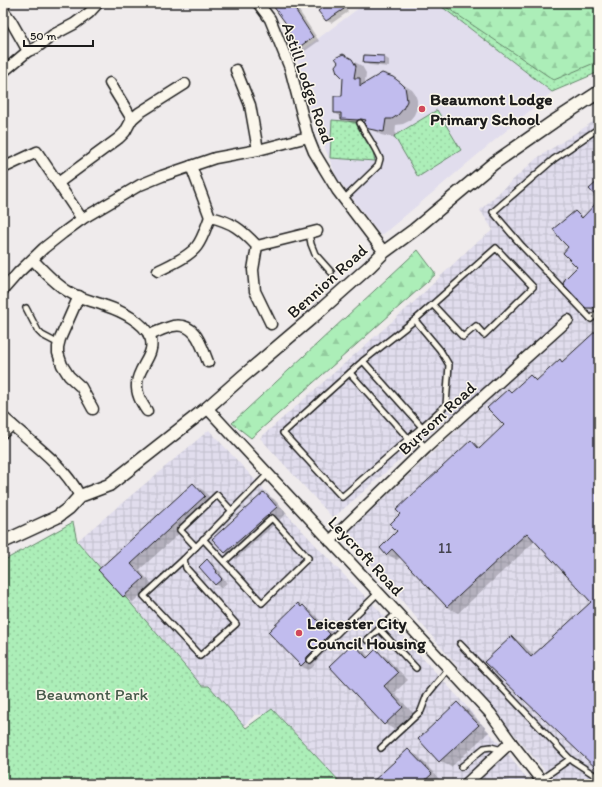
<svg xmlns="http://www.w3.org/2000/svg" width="602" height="787" viewBox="0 0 602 787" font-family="Itim,sans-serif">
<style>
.built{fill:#e1dded}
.industrial{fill:url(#industrial-grid)}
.grass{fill:url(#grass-dots);stroke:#64856a}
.forest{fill:url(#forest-firs);stroke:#64856a}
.shadow{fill:#0003}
.building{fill:#c1bcee;stroke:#1c1c1c}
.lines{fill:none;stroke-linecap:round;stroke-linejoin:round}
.service-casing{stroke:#1c1c1c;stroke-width:8}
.minor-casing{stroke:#1c1c1c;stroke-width:13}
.tertiary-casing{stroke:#1c1c1c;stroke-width:15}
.service{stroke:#fbf7ec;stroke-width:5}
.minor{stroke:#fbf7ec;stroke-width:10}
.tertiary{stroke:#fbf7ec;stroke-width:12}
.poi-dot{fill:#d1495b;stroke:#fbf7ec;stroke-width:1.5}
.labels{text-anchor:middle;stroke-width:3;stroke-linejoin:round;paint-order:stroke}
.number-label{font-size:15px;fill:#454450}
.street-label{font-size:17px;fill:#1c1c1c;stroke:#fbf7ec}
.poi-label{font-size:17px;font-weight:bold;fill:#1c1c1c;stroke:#fbf7ec;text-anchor:start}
.park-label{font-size:17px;fill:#475b4b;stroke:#fbf7ec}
</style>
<defs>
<pattern id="industrial-grid" width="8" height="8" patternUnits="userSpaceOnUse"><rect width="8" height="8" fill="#e1dded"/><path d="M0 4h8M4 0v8" fill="none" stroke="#c0bdcb"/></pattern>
<pattern id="grass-dots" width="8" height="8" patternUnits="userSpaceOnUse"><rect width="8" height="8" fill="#aceeb8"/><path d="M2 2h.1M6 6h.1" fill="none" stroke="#93cc9e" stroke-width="1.8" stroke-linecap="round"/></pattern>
<pattern id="forest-firs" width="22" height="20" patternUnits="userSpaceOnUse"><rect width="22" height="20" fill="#aceeb8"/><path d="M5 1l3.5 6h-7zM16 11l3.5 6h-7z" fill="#93cc9e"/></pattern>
</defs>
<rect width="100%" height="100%" fill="#efebec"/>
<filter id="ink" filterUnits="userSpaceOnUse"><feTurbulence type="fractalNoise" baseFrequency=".025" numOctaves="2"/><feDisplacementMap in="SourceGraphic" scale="8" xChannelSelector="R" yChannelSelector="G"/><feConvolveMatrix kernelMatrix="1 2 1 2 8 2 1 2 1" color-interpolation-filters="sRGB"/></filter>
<g filter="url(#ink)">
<path class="built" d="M369,3H437L552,92L381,236L337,178L316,126L296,55L363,5Z"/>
<g class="industrial">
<path d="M599,118V784H556L346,534L463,424L453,414L333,518L260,438L413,303L471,247L493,230L480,210L537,158Z"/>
<path d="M209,430L335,566L375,606L460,699L504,749L531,784H342L277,714L255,715L240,729L202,686L77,541Z"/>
</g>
<g class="grass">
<path d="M437,3H599V72L552,92Z"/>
<path d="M437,110L461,150L418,177L394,136Z"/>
<path d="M332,120L356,122L358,128L373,152L375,161L330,158Z"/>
<path d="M73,522L77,541L202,686H209L246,728L272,709L342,784H3V561Z"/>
</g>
<g class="forest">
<path d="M440,3H599V61L554,80Z"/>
<path d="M418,250L436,274L251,438L232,423Z"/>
</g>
<g class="shadow">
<path d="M275,3H294L319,41L305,51L299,47L288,25Z"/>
<path d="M331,3H343L348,12L332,23L327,21Z"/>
<path d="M364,56L384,57L389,60V67L369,65L364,62Z"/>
<path d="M351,60L362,66L366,73L365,82L367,83L393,78L412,90L415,94L417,100V108L414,115L409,121L403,124L396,125L395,138L381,135L368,127L367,125L353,124L335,113L343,97Z"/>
<path d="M599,202V314H598L587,307L578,267L570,247L575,212L584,217Z"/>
<path d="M599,330V769L512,637L522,643L534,656L592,602L535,541L458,613L447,607L401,557L397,560L387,554L398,531L471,442L481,448L505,425L508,390L512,392L530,376L538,381L560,360L563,363Z"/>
<path d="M193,484L203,490L214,502L139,570L152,584L133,602L123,596L99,570Z"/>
<path d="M264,493L274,499L287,513L236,559L226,553L213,539Z"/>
<path d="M208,561L212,563L222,574L220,575L227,583L221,588L216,585L200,567Z"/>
<path d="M298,604L311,611L338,639L315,662L314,666L309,670L301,666Z"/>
<path d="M353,644L363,650L369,657L376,651L386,657L408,680L394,693L413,713L395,730L385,724Z"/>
<path d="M458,704L468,710L489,732L451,767L440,761L420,739Z"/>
<path d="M408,750L418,756L441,781L438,784H371Z"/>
<path d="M504,779L513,784H499Z"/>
</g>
<g class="building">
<path d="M271,3H291L313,37L298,48L285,26L287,25Z"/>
<path d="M329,3H340L344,9L326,21L318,11Z"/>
<path d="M343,54L352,59L356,66L354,78H360V86L382,73L393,77L401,83L405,87L406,93L407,101L403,109L398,115L392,119H386L384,132L369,129L367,128L364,123L366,120L361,119L358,120L341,119V113H334V96H342L343,78L337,72L335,66L338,62L335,58Z"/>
<path d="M364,55L384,56V64L363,63Z"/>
<path d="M599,180V200L589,189Z"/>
<path d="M599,200V303L593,308H586L563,284L565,279L577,267L563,253L568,247L560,239L553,229L575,211L582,218Z"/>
<path d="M599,328V771L484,662L512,636L531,657L591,602L527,533L447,607L392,549L386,555L380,548L397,531L390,524L400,514L396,510L471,440L479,449L504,425L487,408L508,389L511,392L530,375L536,381L560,359L562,362Z"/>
<path d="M193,483L205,496L131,564L144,578L123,597L98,570Z"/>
<path d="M264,492L277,507L225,553L212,539Z"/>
<path d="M207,559L217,571L216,572L222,579L215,585L199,567Z"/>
<path d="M298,603L301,607L303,605L330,634L307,657L306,661L301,666L268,632Z"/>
<path d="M353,643L367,658L376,649L398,673L384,686L403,707L384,725L329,666Z"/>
<path d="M457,702L479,725L439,762L418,739Z"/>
<path d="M408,749L432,774L421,784H370Z"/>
</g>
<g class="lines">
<g class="service-casing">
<g id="service">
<path d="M599,128L554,159L493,212L522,246L591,319L599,312"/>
<path d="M344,199L378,166L380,159C375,146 366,135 360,123"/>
<path d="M309,233L311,244L315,254L331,272"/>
<path d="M26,308L38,331L42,335L59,344"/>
<path d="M415,320L496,248L533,287L484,335L476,326L463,337L433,305"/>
<path d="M363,361L422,427L342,497L283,433Z"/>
<path d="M363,361L387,342L415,320L440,350L449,365L446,405L422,427"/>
<path d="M350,373L408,438"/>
<path d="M413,434L426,448"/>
<path d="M203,539L262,603L308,558L272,518L224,562"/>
<path d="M196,547L180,530L217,495L232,511"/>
<path d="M184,559L186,568L236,624L200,656L144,596L184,559L268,474"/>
<path d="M379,629L416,668"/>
<path d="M367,640L397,613"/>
<path d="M460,644L570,759L596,776H599"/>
<path d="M310,660L378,593"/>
<path d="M381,748L421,711L427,695L449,668"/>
<path d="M461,767L484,748L491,747L502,750"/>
<path d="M540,780L570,759"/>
</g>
</g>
<g class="minor-casing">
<g id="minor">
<path d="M258,3L270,19L290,68L308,137L314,152L337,190L384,252"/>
<path d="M3,10L11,21L28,51"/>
<path d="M236,70L250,105L258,150"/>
<path d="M3,72L28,51L36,48L53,35L74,24L89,13L98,3"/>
<path d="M110,83L132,119"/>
<path d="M191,166L210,217C232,222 241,229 257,246L253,270L255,291L271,324"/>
<path d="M3,168L37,152L82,219"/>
<path d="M58,183L119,138L125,132L132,119L139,113L185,84"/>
<path d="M257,246L317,231"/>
<path d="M33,260C44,271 55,284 69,292C80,299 94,301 106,306C121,311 144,322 150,337C157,354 138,367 137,383C136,394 141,402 147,411"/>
<path d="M158,271C170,265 189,257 197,246C203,238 206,227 210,217"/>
<path d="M3,290L18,273L44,248L63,233L82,219L140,185L162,176L215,158L258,150L308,137"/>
<path d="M79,296L60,339L58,347V353L62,365L69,376L81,387L93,409"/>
<path d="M149,335C157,332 165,328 173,326C196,322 201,345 208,362"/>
<path d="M207,408L491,714L511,742L544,784"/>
<path d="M3,417C30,442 62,462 80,496"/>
<path d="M3,433L12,425"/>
<path d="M330,541L426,448L568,320"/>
<path d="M466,784L511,742"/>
</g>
</g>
<g class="tertiary-casing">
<path id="tertiary" d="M3,542L57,517L69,508L80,496L109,485L207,408L242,377L315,315L370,266L384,252L414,230L494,163L553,122L599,92"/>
</g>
<use href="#service" class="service"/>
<use href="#minor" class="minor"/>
<use href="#tertiary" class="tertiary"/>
</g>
</g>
<g class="poi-dot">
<circle cx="422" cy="109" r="4"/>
<circle cx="299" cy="633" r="4"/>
</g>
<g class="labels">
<g class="number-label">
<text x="445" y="553">11</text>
</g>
<g class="street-label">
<text transform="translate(308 83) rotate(71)" y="6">Astill Lodge Road</text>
<text transform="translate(327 281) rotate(-42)" y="6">Bennion Road</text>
<text transform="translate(437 418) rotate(-43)" y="6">Bursom Road</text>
<text transform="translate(366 556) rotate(47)" y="6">Leycroft Road</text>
</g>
<g class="poi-label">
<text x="430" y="105">Beaumont Lodge<tspan x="430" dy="20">Primary School</tspan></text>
<text x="307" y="629">Leicester City<tspan x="307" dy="20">Council Housing</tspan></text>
</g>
<g class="park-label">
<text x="92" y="700">Beaumont Park</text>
</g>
</g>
<rect width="602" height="787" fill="none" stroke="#fbf7ec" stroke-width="16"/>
<rect x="8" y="8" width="586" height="771" fill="none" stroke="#1c1c1c" stroke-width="1.5" filter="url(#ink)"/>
<path d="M24 40v6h69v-6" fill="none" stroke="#1c1c1c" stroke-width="2"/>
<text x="30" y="40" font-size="12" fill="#1c1c1c" stroke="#fbf7ec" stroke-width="3" paint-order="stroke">50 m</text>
</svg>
